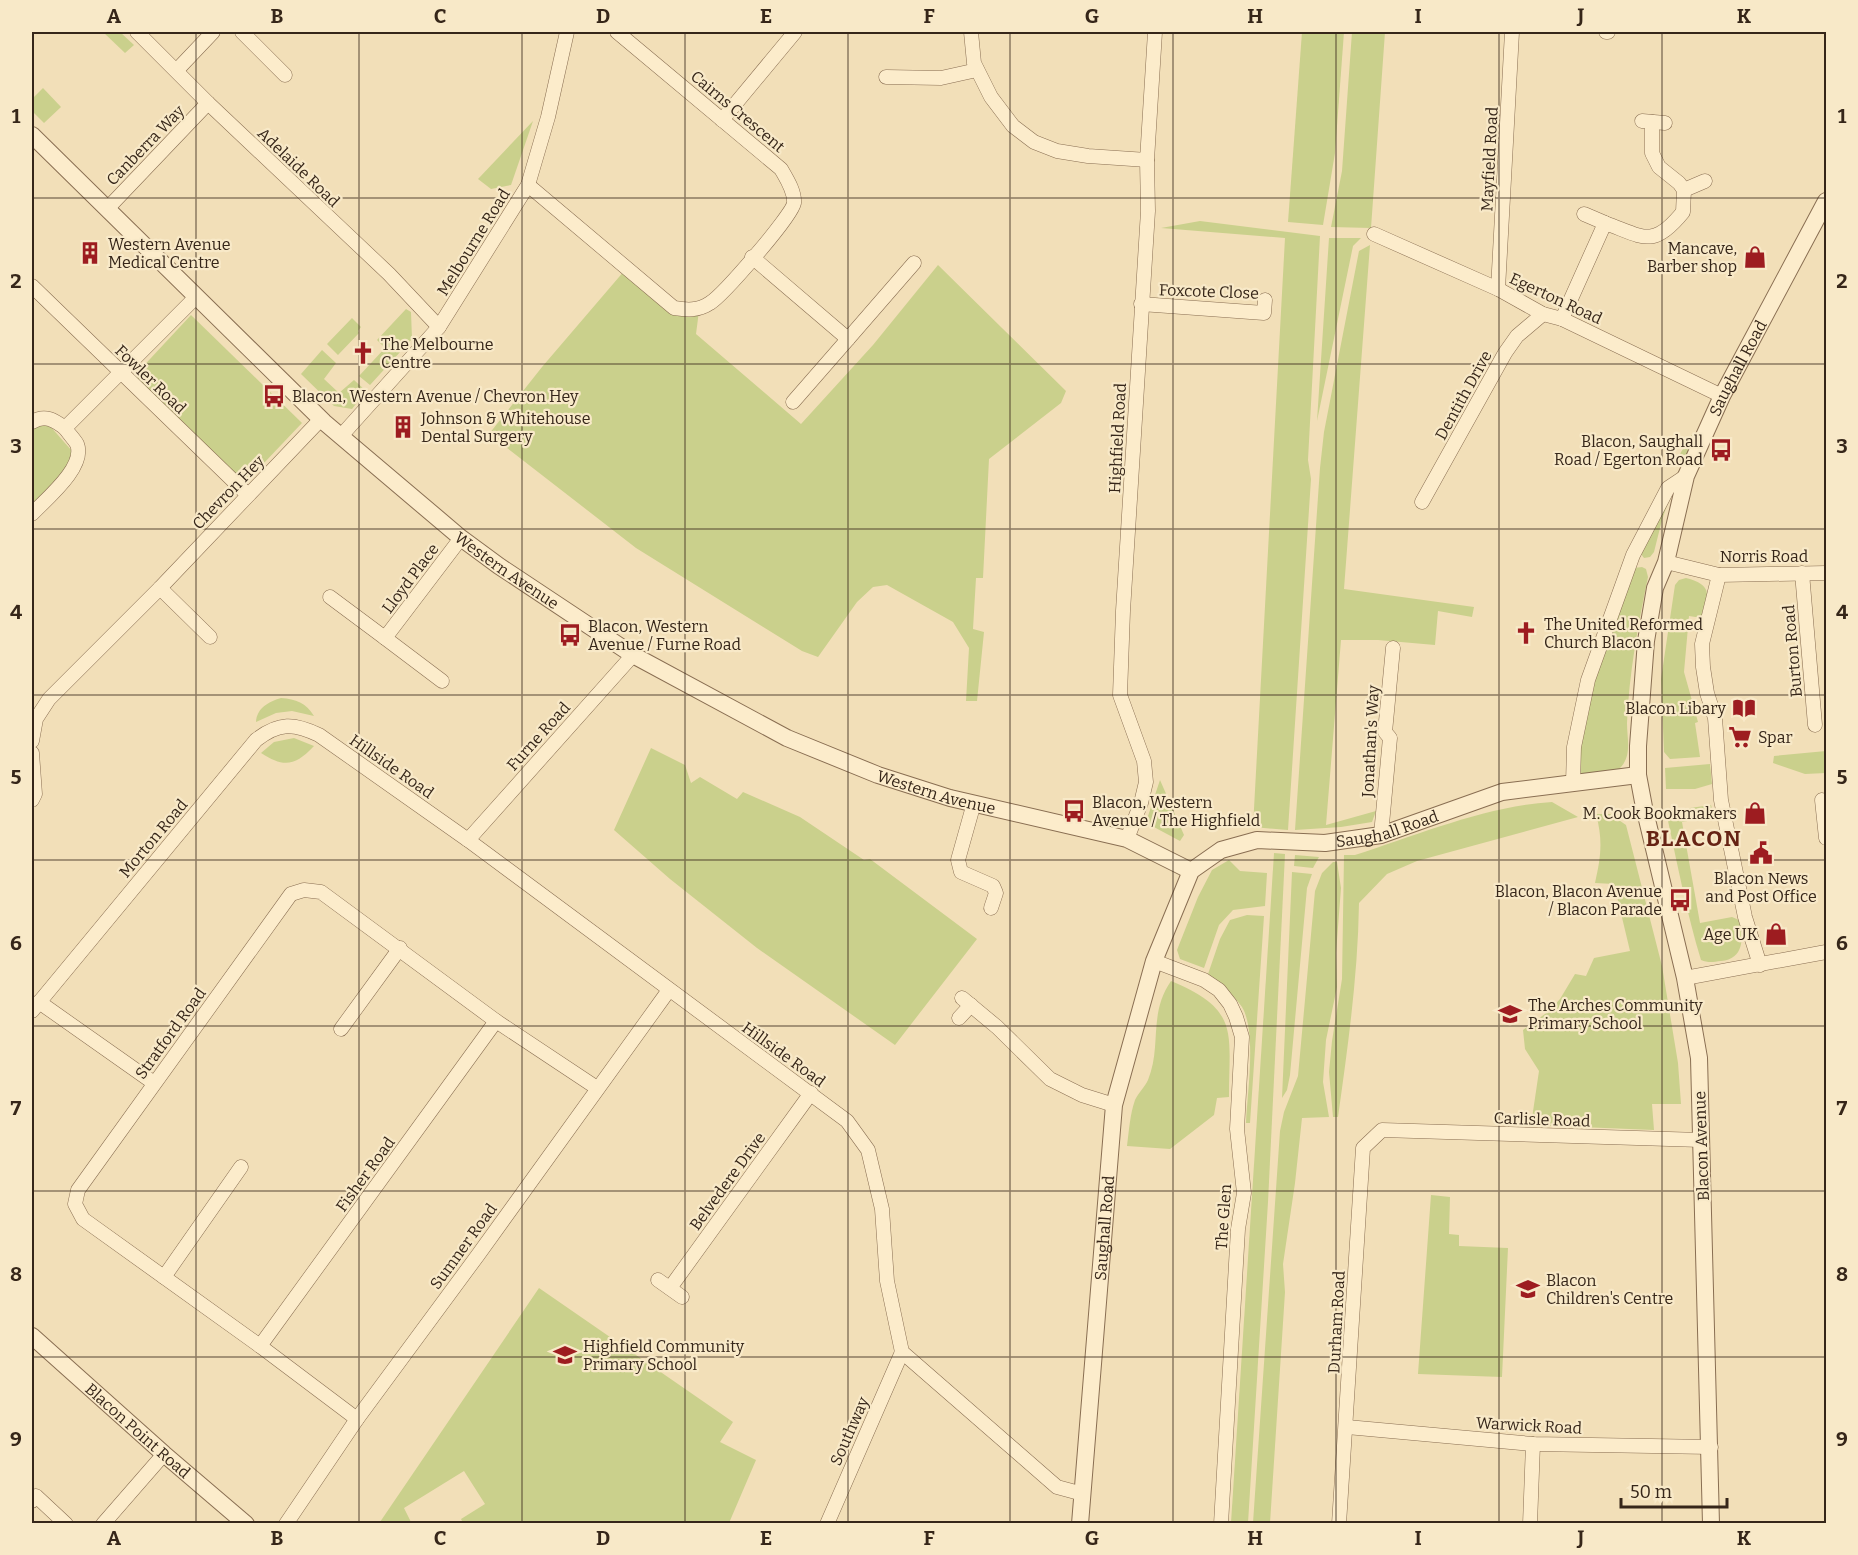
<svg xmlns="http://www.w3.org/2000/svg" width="1858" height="1555" viewBox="0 0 1858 1555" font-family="Bitter,serif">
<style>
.green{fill:#cad08c}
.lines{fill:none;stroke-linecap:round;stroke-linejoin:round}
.minor-casing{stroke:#896e52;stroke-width:15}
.tertiary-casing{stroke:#896e52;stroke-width:18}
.minor{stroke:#fceccb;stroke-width:14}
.tertiary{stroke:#fceccb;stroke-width:16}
.grid{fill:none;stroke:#362619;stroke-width:1.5;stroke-opacity:0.55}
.labels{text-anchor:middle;stroke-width:4.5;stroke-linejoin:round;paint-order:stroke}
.street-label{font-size:16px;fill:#362619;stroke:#f8e9c8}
.poi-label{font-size:16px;fill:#362619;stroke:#f8e9c8;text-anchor:start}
.district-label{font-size:22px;font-weight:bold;letter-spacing:1.5px;fill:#662314;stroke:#f8e9c8}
.neatline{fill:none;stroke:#362619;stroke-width:2}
.grid-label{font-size:20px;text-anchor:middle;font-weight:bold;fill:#362619}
</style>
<rect width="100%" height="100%" fill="#f2dfb8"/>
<g class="green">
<path d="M103,32H120L134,45L125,53Z"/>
<path d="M1302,32H1344L1335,153L1323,225L1288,222Z"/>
<path d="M1352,32H1385L1371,228L1331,227L1342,171Z"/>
<path d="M43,88L61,107L44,123L32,111V99Z"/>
<path d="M533,121L511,185L491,189L478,179Z"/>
<path d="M1200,221L1320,236L1308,460L1311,479L1288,830L1253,827L1285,238L1161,228Z"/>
<path d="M1329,238H1361L1353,246L1317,421Z"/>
<path d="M1370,245L1344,589L1474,607L1472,617L1438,611L1435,645L1378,640H1341L1326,825L1376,811L1372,822L1341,827L1295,830L1320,468L1324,432L1359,251Z"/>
<path d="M938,265L1066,391L1061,403L989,459L983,578H976L973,629L984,632L977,701H966L969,648L953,622L887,585L873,587L857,602L818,657L802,651L636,548L489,434L542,367L625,270L674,310L699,311L696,334L801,424L873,345Z"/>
<path d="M406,309L411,312L412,339L370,385L359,376L385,348L377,340Z"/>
<path d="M191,315L302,423L243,485L137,382L136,374Z"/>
<path d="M352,318L361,327L358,331L359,333L338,355L327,344Z"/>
<path d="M322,350L336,363L324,379L339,393L354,380L366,391L352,409L334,406L301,374Z"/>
<path d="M33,426H50L72,451L68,465L32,507V427Z"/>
<path d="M1693,433L1697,434L1682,467L1673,465Z"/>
<path d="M1675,482L1662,520L1654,552L1650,557L1644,558L1641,554L1642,548Z"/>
<path d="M1642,567L1646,569L1648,577C1638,625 1629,674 1627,723C1627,738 1632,755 1621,767C1613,777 1594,775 1582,776C1568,732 1618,615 1634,568Z"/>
<path d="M1686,578C1713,585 1709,595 1702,618L1689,616L1684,672L1698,722L1695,723L1700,757L1670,759L1664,752L1661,679L1675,585L1679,580Z"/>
<path d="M281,698C296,699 306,703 314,716L292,711L276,713L256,722C257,708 268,702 281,698Z"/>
<path d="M294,738L314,746C295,766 284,768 261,753L274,742Z"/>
<path d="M651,748L685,765L691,783L700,777L737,799L743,792L800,817L864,860L870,859L977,939L895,1045L757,948L670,879L614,830Z"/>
<path d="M1826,751V773L1805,774L1773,763L1774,756Z"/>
<path d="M1710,764L1712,784L1695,789H1666L1665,768Z"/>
<path d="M1160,780L1184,835L1180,841L1152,826L1147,819Z"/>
<path d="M1552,802L1578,817L1417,861L1387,874L1359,903C1358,974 1348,1046 1338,1117H1333L1329,1072L1332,1041L1342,979L1344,855H1355C1418,835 1486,806 1552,802Z"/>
<path d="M1711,805L1714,816L1682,822L1700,923L1732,917L1739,920C1744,938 1744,959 1721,961C1713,962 1708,963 1701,960C1687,914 1678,867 1668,821L1669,811Z"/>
<path d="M1596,814H1610L1626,825L1662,966L1678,1063L1681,1104H1652L1654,1130L1531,1125L1539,1071L1525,1049L1523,1030L1549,1011L1560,999L1575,974L1586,976L1594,958L1630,951L1614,884L1595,883C1601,857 1603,840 1596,814Z"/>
<path d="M1274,853L1285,854L1268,1202L1248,1523H1231Z"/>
<path d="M1295,855L1319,857L1313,868L1294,866Z"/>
<path d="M1229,860L1240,871L1267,873L1265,906L1233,910L1219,925L1204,968L1180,959L1177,950L1198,897L1212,870Z"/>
<path d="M1333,862H1337L1341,888L1336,953L1337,987L1326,1040L1323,1082L1329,1117L1302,1118L1295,1183L1283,1264L1285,1292L1270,1523H1253L1280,1131L1284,1112L1298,1076L1315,891L1322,873Z"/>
<path d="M1292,872L1312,874L1307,888L1290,1075L1287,1090L1282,1098Z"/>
<path d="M1247,915L1264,916L1250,1123H1246C1247,1094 1257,1032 1242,1007C1233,994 1220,984 1208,974L1220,939L1230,920Z"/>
<path d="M1171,981C1240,1010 1229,1031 1229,1097L1217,1098L1214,1115L1170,1149L1127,1146C1129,1131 1130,1114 1135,1100C1138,1093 1145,1087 1148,1080C1162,1046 1148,1014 1171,981Z"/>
<path d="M1431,1195L1450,1197L1449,1234L1459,1235V1246L1508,1248L1502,1377L1418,1374Z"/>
<path d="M539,1288L733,1422L720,1442L756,1460L729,1523L521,1524L519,1521L515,1524L463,1523L461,1519L485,1504L464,1471L404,1508L411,1522L407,1523H382L380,1522Z"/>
</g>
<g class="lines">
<g class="minor-casing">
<g id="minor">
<path d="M137,32L208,103L389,274L439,327"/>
<path d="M242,32L285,75"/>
<path d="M971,32L974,63L991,97L1013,126L1034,142L1057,151L1088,156L1147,160"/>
<path d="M1606,32H1608"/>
<path d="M177,70L213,32"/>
<path d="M886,77L941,78L977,70"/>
<path d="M722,120L795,32"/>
<path d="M1642,121L1665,123"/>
<path d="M528,185L674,308C687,310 698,311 710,303C723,295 792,216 794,203C795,191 786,178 781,169L617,32"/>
<path d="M1684,190L1705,181"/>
<path d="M107,209L208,103"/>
<path d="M1584,214L1605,223"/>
<path d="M1374,234L1498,289L1543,314L1562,319L1722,396"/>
<path d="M752,257L848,339L793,402"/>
<path d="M32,286L248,495"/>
<path d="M1498,289L1512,32"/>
<path d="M1141,304L1264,313L1265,300"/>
<path d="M1562,319L1605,223C1644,237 1653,249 1683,212L1684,190L1679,183L1659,167L1652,153V122"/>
<path d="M848,339L914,263"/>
<path d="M32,422C45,414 54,420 65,428L196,297"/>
<path d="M341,436L439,327L528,185L548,117L567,32"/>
<path d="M1422,502L1505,353L1517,336L1543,314"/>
<path d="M32,514C46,499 86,467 77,444C74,439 68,433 65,428"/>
<path d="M1666,562L1719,575L1826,573"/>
<path d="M1802,573L1815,725"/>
<path d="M1719,575L1702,644L1703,667L1707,693L1715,718L1721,800L1745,917L1760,965"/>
<path d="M160,588L210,637"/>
<path d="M330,597L385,638L461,538"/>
<path d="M385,638L442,681"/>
<path d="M32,741L36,719L49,699L160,588L321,419"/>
<path d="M32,753L35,794L32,800"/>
<path d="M1573,783L1574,747L1588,680L1633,555L1668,488L1686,476"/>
<path d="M1822,800L1826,838"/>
<path d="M974,803L958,860L961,872L993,886L996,893L991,908"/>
<path d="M1381,835L1390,738L1385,732L1393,648"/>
<path d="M1127,839L1141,803L1146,782L1144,761L1120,695L1123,611L1148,211L1147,160L1155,32"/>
<path d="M468,840L633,655"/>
<path d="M1154,961L1204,980L1219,990L1230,1004L1236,1017L1242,1037L1237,1129L1244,1193L1238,1229L1221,1524"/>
<path d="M1685,978L1826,952"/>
<path d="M962,998L997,1027L1050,1079L1082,1095L1114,1105"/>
<path d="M39,1002L154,1083"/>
<path d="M32,1011L256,740C279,722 294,723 319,735L468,840L847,1121L868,1150L882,1209L887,1281L902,1352L1057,1487L1083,1494"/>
<path d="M959,1018L971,1005"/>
<path d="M341,1029L400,948"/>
<path d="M164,1277L241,1167"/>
<path d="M658,1280L682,1297"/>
<path d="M670,1288L811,1093"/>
<path d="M260,1346L496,1021"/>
<path d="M357,1419L260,1346L83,1219L75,1204L78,1190L291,894L304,890L321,892L496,1021L597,1088"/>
<path d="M1347,1427L1533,1444L1711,1447"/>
<path d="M32,1501L36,1496L66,1524"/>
<path d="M103,1524L164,1454"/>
<path d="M286,1524L357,1419L478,1255L669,990"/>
<path d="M827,1524L902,1352"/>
<path d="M1339,1524L1363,1148L1382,1130L1701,1140"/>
<path d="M1530,1524L1533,1444"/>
</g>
</g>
<g class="tertiary-casing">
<g id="tertiary">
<path id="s1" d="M32,135L324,422L461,538L499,566L633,655L787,738L878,775L950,798L1127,839L1191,871"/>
<path id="s2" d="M32,1336L164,1454L246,1524"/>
<path id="s3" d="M1080,1524L1114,1105L1154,961L1191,871L1221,850L1257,840L1325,843L1381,835L1502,792L1638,775"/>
<path id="s4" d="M1711,1524L1699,1058L1685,978L1644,807L1638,775V746L1646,641L1655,588L1666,562L1686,476L1722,396L1826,201"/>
</g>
</g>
<use href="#minor" class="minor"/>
<use href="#tertiary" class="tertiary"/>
</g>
<path class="grid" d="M196,32V1524M359,32V1524M522,32V1524M685,32V1524M848,32V1524M1010,32V1524M1173,32V1524M1336,32V1524M1499,32V1524M1662,32V1524M32,198H1826M32,364H1826M32,529H1826M32,695H1826M32,860H1826M32,1026H1826M32,1191H1826M32,1357H1826"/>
<defs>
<g id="building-bare" transform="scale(1.8)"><path d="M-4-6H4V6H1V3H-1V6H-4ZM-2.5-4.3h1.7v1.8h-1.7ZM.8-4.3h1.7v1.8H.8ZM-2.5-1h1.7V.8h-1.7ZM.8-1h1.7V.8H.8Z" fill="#9d1c20" stroke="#f8e9c8" stroke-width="2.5" paint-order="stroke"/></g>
<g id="shop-bare" transform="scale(1.8)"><path d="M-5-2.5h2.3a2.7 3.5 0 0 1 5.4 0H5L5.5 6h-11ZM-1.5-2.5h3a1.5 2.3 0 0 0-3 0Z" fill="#9d1c20" stroke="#f8e9c8" stroke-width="2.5" paint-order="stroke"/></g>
<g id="church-bare" transform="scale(1.8)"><path d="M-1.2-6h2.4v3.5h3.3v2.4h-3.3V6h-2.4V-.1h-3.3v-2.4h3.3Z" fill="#9d1c20" stroke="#f8e9c8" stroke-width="2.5" paint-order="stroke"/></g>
<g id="bus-bare" transform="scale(1.8)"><path d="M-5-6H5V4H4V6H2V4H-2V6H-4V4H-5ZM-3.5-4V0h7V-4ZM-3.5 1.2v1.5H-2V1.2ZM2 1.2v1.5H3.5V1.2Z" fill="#9d1c20" stroke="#f8e9c8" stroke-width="2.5" paint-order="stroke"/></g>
<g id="library-bare" transform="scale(1.8)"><path d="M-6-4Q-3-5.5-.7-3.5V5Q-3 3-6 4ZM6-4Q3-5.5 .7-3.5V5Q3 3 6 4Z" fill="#9d1c20" stroke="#f8e9c8" stroke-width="2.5" paint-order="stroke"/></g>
<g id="supermarket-bare" transform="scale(1.8)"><path d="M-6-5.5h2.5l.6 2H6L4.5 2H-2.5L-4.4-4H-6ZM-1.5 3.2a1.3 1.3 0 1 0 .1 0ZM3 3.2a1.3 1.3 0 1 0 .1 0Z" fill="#9d1c20" stroke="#f8e9c8" stroke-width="2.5" paint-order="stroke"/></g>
<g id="civic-bare" transform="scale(1.8)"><path d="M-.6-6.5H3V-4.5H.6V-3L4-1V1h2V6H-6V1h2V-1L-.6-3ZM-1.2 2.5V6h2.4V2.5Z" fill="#9d1c20" stroke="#f8e9c8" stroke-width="2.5" paint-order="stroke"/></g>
<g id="school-bare" transform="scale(1.8)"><path d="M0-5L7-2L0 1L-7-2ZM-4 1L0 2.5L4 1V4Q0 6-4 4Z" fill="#9d1c20" stroke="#f8e9c8" stroke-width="2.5" paint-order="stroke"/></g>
</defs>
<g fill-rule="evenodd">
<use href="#building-bare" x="90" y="253"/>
<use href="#shop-bare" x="1755" y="257"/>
<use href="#church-bare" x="363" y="353"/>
<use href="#bus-bare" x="274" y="396"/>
<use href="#building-bare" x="403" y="427"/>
<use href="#bus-bare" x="1721" y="450"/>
<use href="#church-bare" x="1526" y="633"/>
<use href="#bus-bare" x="570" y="635"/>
<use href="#library-bare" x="1744" y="708"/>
<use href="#supermarket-bare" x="1740" y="737"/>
<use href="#bus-bare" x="1074" y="811"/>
<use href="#shop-bare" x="1755" y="813"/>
<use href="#civic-bare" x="1761" y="853"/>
<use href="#bus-bare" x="1680" y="900"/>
<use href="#shop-bare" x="1776" y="934"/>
<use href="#school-bare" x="1510" y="1014"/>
<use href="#school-bare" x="1528" y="1289"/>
<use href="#school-bare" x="565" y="1355"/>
</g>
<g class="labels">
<g class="street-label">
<text transform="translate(738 111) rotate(40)" y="6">Cairns Crescent</text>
<text transform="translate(145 145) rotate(-46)" y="6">Canberra Way</text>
<text transform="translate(1489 159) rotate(-87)" y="6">Mayfield Road</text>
<text transform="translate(299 167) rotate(44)" y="6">Adelaide Road</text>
<text transform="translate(473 242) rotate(-58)" y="6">Melbourne Road</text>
<text transform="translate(1209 291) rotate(2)" y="6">Foxcote Close</text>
<text transform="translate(1556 298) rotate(25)" y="6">Egerton Road</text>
<text dy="6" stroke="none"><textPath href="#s4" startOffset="1180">Saughall Road</textPath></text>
<text transform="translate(151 379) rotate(44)" y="6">Fowler Road</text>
<text transform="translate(1463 395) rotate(-61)" y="6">Dentith Drive</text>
<text transform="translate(1117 438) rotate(-87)" y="6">Highfield Road</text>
<text transform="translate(228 492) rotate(-46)" y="6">Chevron Hey</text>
<text x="1764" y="562">Norris Road</text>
<text dy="6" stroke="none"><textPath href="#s1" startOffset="645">Western Avenue</textPath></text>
<text transform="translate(410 578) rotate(-53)" y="6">Lloyd Place</text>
<text transform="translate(1792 651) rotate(-95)" y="6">Burton Road</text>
<text transform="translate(538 736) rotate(-48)" y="6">Furne Road</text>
<text transform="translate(1370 741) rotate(-87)" y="6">Jonathan's Way</text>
<text transform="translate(392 766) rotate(35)" y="6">Hillside Road</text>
<text dy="6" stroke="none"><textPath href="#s1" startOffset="1131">Western Avenue</textPath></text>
<text dy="6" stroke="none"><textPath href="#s3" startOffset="873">Saughall Road</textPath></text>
<text transform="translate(153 838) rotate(-50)" y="6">Morton Road</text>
<text transform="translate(170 1033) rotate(-54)" y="6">Stratford Road</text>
<text transform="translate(784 1054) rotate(36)" y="6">Hillside Road</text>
<text transform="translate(1542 1119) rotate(2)" y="6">Carlisle Road</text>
<text transform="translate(1701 1146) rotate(-92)" y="6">Blacon Avenue</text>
<text transform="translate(365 1174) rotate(-54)" y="6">Fisher Road</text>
<text transform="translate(727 1181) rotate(-54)" y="6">Belvedere Drive</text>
<text transform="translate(1223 1217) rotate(-86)" y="6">The Glen</text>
<text dy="6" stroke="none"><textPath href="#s3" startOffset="297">Saughall Road</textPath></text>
<text transform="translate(463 1246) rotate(-54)" y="6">Sumner Road</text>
<text transform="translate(1336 1322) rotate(-87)" y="6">Durham Road</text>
<text transform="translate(1529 1425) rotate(3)" y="6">Warwick Road</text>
<text dy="6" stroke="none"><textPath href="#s2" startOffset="142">Blacon Point Road</textPath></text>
<text transform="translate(849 1431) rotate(-66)" y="6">Southway</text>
</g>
<g class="poi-label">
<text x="108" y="250">Western Avenue<tspan x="108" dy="18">Medical Centre</tspan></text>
<text x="1737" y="254" text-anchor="end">Mancave,<tspan x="1737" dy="18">Barber shop</tspan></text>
<text x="381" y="350">The Melbourne<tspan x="381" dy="18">Centre</tspan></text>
<text x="292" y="402">Blacon, Western Avenue / Chevron Hey</text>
<text x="421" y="424">Johnson &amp; Whitehouse<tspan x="421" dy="18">Dental Surgery</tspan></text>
<text x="1703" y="447" text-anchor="end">Blacon, Saughall<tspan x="1703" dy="18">Road / Egerton Road</tspan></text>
<text x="1544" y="630">The United Reformed<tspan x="1544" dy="18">Church Blacon</tspan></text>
<text x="588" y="632">Blacon, Western<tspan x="588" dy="18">Avenue / Furne Road</tspan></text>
<text x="1726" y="714" text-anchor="end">Blacon Libary</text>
<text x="1758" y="743">Spar</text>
<text x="1092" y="808">Blacon, Western<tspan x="1092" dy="18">Avenue / The Highfield</tspan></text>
<text x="1737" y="819" text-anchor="end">M. Cook Bookmakers</text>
<text x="1761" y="884" text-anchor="middle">Blacon News<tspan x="1761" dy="18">and Post Office</tspan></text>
<text x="1662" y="897" text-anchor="end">Blacon, Blacon Avenue<tspan x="1662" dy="18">/ Blacon Parade</tspan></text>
<text x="1758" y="940" text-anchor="end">Age UK</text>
<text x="1528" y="1011">The Arches Community<tspan x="1528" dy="18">Primary School</tspan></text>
<text x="1546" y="1286">Blacon<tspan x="1546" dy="18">Children's Centre</tspan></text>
<text x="583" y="1352">Highfield Community<tspan x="583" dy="18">Primary School</tspan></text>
</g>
<g class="district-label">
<text x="1694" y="846">BLACON</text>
</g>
</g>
<rect width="1858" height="1555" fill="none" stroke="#f8e9c8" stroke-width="66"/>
<path d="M1621 1498v9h106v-9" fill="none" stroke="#362619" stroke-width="3"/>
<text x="1630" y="1498" font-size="18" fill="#362619" stroke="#f8e9c8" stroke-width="4.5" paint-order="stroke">50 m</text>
<rect x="33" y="33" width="1792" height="1489" class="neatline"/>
<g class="grid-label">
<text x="114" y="23">A</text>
<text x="277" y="23">B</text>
<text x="440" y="23">C</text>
<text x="603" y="23">D</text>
<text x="766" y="23">E</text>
<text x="929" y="23">F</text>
<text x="1092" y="23">G</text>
<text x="1255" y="23">H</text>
<text x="1418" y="23">I</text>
<text x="1581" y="23">J</text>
<text x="1744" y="23">K</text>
<text x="16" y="123">1</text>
<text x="1842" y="123">1</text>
<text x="16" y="288">2</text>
<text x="1842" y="288">2</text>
<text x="16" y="453">3</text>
<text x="1842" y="453">3</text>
<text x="16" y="619">4</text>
<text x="1842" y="619">4</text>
<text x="16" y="784">5</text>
<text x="1842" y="784">5</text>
<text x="16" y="950">6</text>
<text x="1842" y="950">6</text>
<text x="16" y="1115">7</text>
<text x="1842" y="1115">7</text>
<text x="16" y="1281">8</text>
<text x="1842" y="1281">8</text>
<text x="16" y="1446">9</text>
<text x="1842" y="1446">9</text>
<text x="114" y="1545">A</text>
<text x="277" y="1545">B</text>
<text x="440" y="1545">C</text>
<text x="603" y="1545">D</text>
<text x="766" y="1545">E</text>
<text x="929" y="1545">F</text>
<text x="1092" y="1545">G</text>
<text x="1255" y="1545">H</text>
<text x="1418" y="1545">I</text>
<text x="1581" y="1545">J</text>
<text x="1744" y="1545">K</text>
</g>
</svg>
